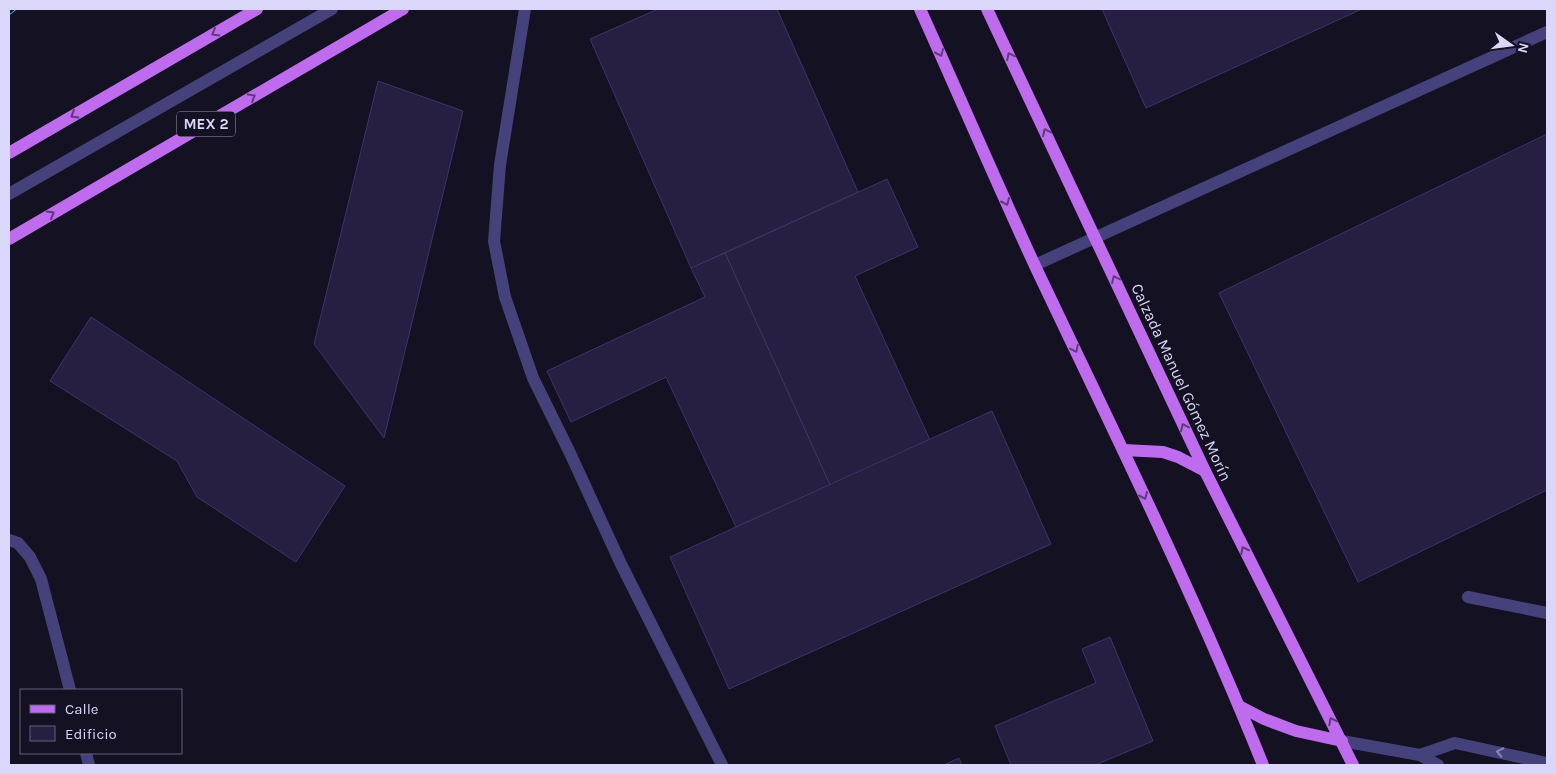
<svg xmlns="http://www.w3.org/2000/svg" width="1556" height="774" viewBox="0 0 1556 774" font-family="Karla,sans-serif">
<style>
.building{fill:#261f41;stroke:#3f346a}
.lines{fill:none;stroke-linecap:round;stroke-linejoin:round}
.minor{stroke:#45427b;stroke-width:12}
.major{stroke:#be6ced;stroke-width:12}
.rail-casing{stroke:#1ccbe1;stroke-width:5.5}
.rail{stroke:#141122;stroke-width:4;stroke-dasharray:11;stroke-linecap:butt}
.oneway{stroke:#603a7d}
.oneway2{stroke:#8885b4}
.labels{text-anchor:middle;stroke-width:5;stroke-linejoin:round;paint-order:stroke}
.shield{fill:#141122;stroke:#9f9cb9;stroke-width:1}
.shield-label{font-size:15px;font-weight:bold;fill:#dbd7fa}
.street-label{font-size:16px;fill:#dbd7fa;stroke:#141122}
</style>
<rect width="100%" height="100%" fill="#141122"/>
<g class="building">
<path d="M658,9H777L858,192L691,268L590,39Z"/>
<path d="M1102,9H1362L1146,108Z"/>
<path d="M378,81L463,111L384,438L314,344Z"/>
<path d="M1547,134V490L1358,582L1219,293Z"/>
<path d="M887,179L918,247L855,276L930,440L830,485L725,253Z"/>
<path d="M725,253L830,485L736,527L666,377L571,422L547,371L705,297L691,268Z"/>
<path d="M91,317L345,486L296,562L197,497L177,461L50,381Z"/>
<path d="M992,411L1051,544L729,689L670,557Z"/>
<path d="M1110,637L1153,741L1095,765H1011L995,726L1096,683L1082,649Z"/>
<path d="M959,758L962,765H944Z"/>
</g>
<g class="lines">
<g class="minor">
<path d="M525,9L500,165L494,241L505,297L533,378L570,453L621,564L722,765"/>
<path d="M9,194L332,9"/>
<path d="M1035,265L1547,32"/>
<path d="M9,540L18,543L30,557L41,579L70,690"/>
<path d="M1468,597L1547,613"/>
<path d="M1342,741L1420,755L1438,765"/>
<path d="M86,753L89,765"/>
<path d="M1420,755L1455,743L1547,763"/>
</g>
<g class="major">
<path d="M920,9C959,95 996,182 1036,268C1114,432 1195,596 1263,765"/>
<path d="M987,9L1205,471L1353,765"/>
<path d="M9,153L257,9"/>
<path d="M9,239L403,9"/>
<path d="M1124,450L1163,452L1178,457L1205,471"/>
<path d="M1239,706L1264,719L1296,731L1342,741"/>
</g>
<g class="rail-casing">
<path id="rail" d="M9,12L13,9"/>
</g>
<use href="#rail" class="rail"/>
</g>
<defs><path id="oneway-chevron" d="M-2-3.5L2.5 0L-2 3.5" fill="none" stroke-width="1.6" stroke-linecap="round" stroke-linejoin="round" transform="scale(1.25)"/></defs>
<g class="oneway">
<use href="#oneway-chevron" transform="translate(215 33) rotate(150)"/>
<use href="#oneway-chevron" transform="translate(940 53) rotate(66)"/>
<use href="#oneway-chevron" transform="translate(1010 56) rotate(-116)"/>
<use href="#oneway-chevron" transform="translate(252 97) rotate(-30)"/>
<use href="#oneway-chevron" transform="translate(74 115) rotate(150)"/>
<use href="#oneway-chevron" transform="translate(1046 132) rotate(-115)"/>
<use href="#oneway-chevron" transform="translate(1006 202) rotate(66)"/>
<use href="#oneway-chevron" transform="translate(51 214) rotate(-30)"/>
<use href="#oneway-chevron" transform="translate(1115 279) rotate(-115)"/>
<use href="#oneway-chevron" transform="translate(1075 349) rotate(64)"/>
<use href="#oneway-chevron" transform="translate(1184 427) rotate(-115)"/>
<use href="#oneway-chevron" transform="translate(1144 496) rotate(66)"/>
<use href="#oneway-chevron" transform="translate(1244 550) rotate(-117)"/>
<use href="#oneway-chevron" transform="translate(1332 721) rotate(-117)"/>
</g>
<use class="oneway2" href="#oneway-chevron" transform="translate(1500 752) rotate(-168)"/>
<g class="labels">
<rect class="shield" x="177" y="111.5" width="58" height="25" rx="4"/>
<g class="shield-label">
<text x="206" y="129">MEX 2</text>
</g>
<g class="street-label">
<text transform="translate(1182 382) rotate(65)" y="6">Calzada Manuel Gómez Morín</text>
</g>
</g>
<rect width="1556" height="774" fill="none" stroke="#dbd7fa" stroke-width="20"/>
<rect x="20" y="689" width="162" height="65" fill="#141122" stroke="#646078"/>
<rect x="30" y="705" width="25" height="8" fill="#be6ced" stroke="#646078"/>
<text x="65" y="714" font-size="15" fill="#dbd7fa">Calle</text>
<rect x="30" y="726" width="25" height="15" fill="#261f41" stroke="#646078"/>
<text x="65" y="739" font-size="15" fill="#dbd7fa">Edificio</text>
<g transform="translate(1511 45) rotate(104)" stroke="#141122" stroke-width="4" paint-order="stroke">
<path d="M0-4L9 19L0 12L-9 19Z" fill="#dbd7fa"/>
<text y="-8" font-size="14" font-weight="bold" text-anchor="middle" fill="#dbd7fa">N</text>
</g>
</svg>
